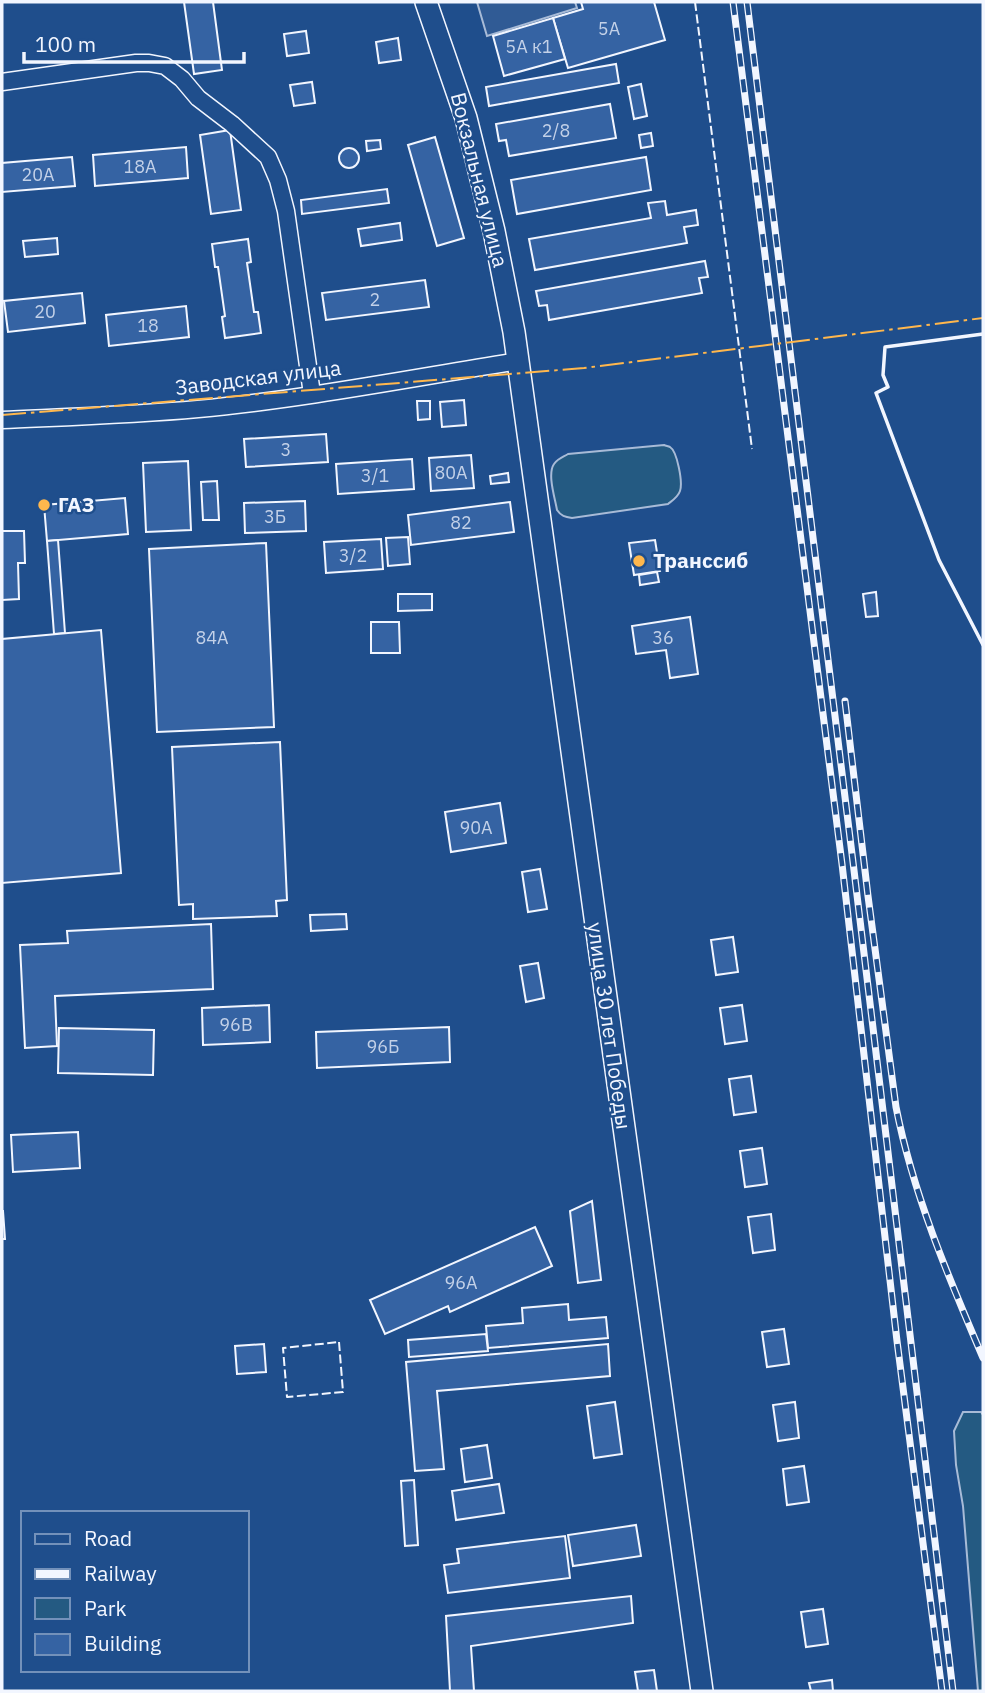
<svg xmlns="http://www.w3.org/2000/svg" width="985" height="1693" viewBox="0 0 985 1693" font-family="'IBM Plex Sans',sans-serif">
<style>
.green{fill:#245a82;stroke:#a8bbd7;stroke-width:2}
.parking{fill:#305b95;stroke:#a8bbd7;stroke-width:2}
.building{fill:#3563a3;stroke:#f2f6ff;stroke-width:2}
.lines{fill:none;stroke-linecap:round;stroke-linejoin:round}
.minor-casing{stroke:#f2f6ff;stroke-width:19}
.major-casing{stroke:#f2f6ff;stroke-width:24}
.minor{stroke:#1f4e8c;stroke-width:16}
.major{stroke:#1f4e8c;stroke-width:21}
.rail-casing{stroke:#f2f6ff;stroke-width:7}
.rail{stroke:#1f4e8c;stroke-width:4.5;stroke-dasharray:13;stroke-linecap:butt}
.fence{stroke:#f2f6ff;stroke-width:2;stroke-dasharray:9 3.5;stroke-linecap:butt}
.wall{stroke:#f2f6ff;stroke-width:3.5}
.power{stroke:#ffb74d;stroke-width:2;stroke-dasharray:24 5 3.5 5;stroke-linecap:butt}
.poi-dot{fill:#ffb74d;stroke:#1f4e8c;stroke-width:2.5}
.labels{text-anchor:middle;stroke-width:5;stroke-linejoin:round;paint-order:stroke}
.number-label{font-size:18px;fill:#c3d1e8}
.street-label{font-size:21px;fill:#f2f6ff;stroke:#1f4e8c}
.poi-label{font-size:21px;font-weight:bold;fill:#f2f6ff;stroke:#1f4e8c;text-anchor:start}
</style>
<rect width="100%" height="100%" fill="#1f4e8c"/>
<g class="green">
<path d="M664,445C666,446 668,446 670,447C677,451 683,482 680,491C678,497 673,500 668,504L572,518C565,517 561,516 557,510C555,498 547,474 554,464C557,459 563,457 568,454Z"/>
<path d="M963,1412H981L983,1415V1691H978L963,1506L956,1465L954,1431Z"/>
</g>
<path class="parking" d="M477,2H575L577,8L487,36Z"/>
<g class="building">
<path d="M184,2H213L222,70L194,74Z"/>
<path d="M581,2H654L665,40L568,68L553,18L583,9Z"/>
<path d="M553,18L565,59L504,76L493,36Z"/>
<path d="M306,31L309,53L287,56L284,34Z"/>
<path d="M398,38L401,60L379,63L376,42Z"/>
<path d="M616,64L619,83L489,106L486,87Z"/>
<path d="M312,82L315,103L294,106L290,85Z"/>
<path d="M641,84L647,116L634,119L628,87Z"/>
<path d="M610,104L616,138L509,156L506,140L499,141L496,124Z"/>
<path d="M230,130L241,210L211,214L200,135Z"/>
<path d="M651,133L653,146L641,148L639,135Z"/>
<path d="M435,137L464,238L437,246L408,145Z"/>
<path d="M380,140L381,149L367,151L366,141Z"/>
<path d="M186,147L188,178L95,186L93,155Z"/>
<circle cx="349" cy="158" r="10"/>
<path d="M72,157L75,186L2,192V163Z"/>
<path d="M646,157L651,190L517,214L511,180Z"/>
<path d="M387,189L389,203L302,214L301,200Z"/>
<path d="M665,201L667,215L696,210L698,225L684,227L687,243L535,270L529,239L651,218L648,203Z"/>
<path d="M400,223L402,240L361,246L358,229Z"/>
<path d="M57,238L58,254L25,257L23,241Z"/>
<path d="M248,239L251,262L247,263L254,312H258L261,333L225,338L222,317L225,316L218,267H215L212,244Z"/>
<path d="M705,261L708,277L699,278L702,293L549,320L547,305L539,306L536,291Z"/>
<path d="M425,280L429,307L326,320L322,293Z"/>
<path d="M82,293L85,323L8,332L4,301Z"/>
<path d="M186,306L189,337L109,346L106,315Z"/>
<path d="M464,400L466,425L442,427L440,402Z"/>
<path d="M417,401H430V419L418,420Z"/>
<path d="M326,434L328,462L246,467L244,439Z"/>
<path d="M471,455L474,488L431,491L429,458Z"/>
<path d="M412,459L414,489L338,494L336,464Z"/>
<path d="M188,461L191,530L146,532L143,463Z"/>
<path d="M508,473L509,482L491,484L490,476Z"/>
<path d="M217,481L219,520H203L201,482Z"/>
<path d="M125,498L128,534L47,541L44,505Z"/>
<path d="M305,501L306,531L245,533L244,503Z"/>
<path d="M510,502L514,532L411,545L408,515Z"/>
<path d="M2,531H24L25,563H18L19,599L2,600Z"/>
<path d="M408,537L410,564L388,566L386,538Z"/>
<path d="M381,539L383,569L326,573L324,542Z"/>
<path d="M58,540L65,633L54,634L47,541Z"/>
<path d="M655,540L660,571L634,575L629,543Z"/>
<path d="M266,543L274,727L157,732L149,549Z"/>
<path d="M657,572L659,582L640,585L639,575Z"/>
<path d="M876,592L878,616L866,617L863,594Z"/>
<path d="M398,594H432V610L398,611Z"/>
<path d="M690,617L698,674L670,678L666,650L636,654L632,626Z"/>
<path d="M371,622H399L400,653H371Z"/>
<path d="M101,630L121,873L2,883V639Z"/>
<path d="M280,742L287,900L276,901L277,916L193,919V904L179,905L172,747Z"/>
<path d="M500,803L506,843L451,852L445,812Z"/>
<path d="M540,869L547,909L528,912L522,872Z"/>
<path d="M346,914L347,929L311,931L310,915Z"/>
<path d="M211,924L213,989L55,996L57,1046L25,1048L20,945L68,943L67,931Z"/>
<path d="M733,937L738,972L716,975L711,940Z"/>
<path d="M538,963L544,998L526,1002L520,966Z"/>
<path d="M269,1005L270,1042L203,1045L202,1008Z"/>
<path d="M742,1005L747,1041L725,1044L720,1008Z"/>
<path d="M449,1027L450,1062L317,1068L316,1032Z"/>
<path d="M59,1028L154,1030L153,1075L58,1073Z"/>
<path d="M751,1076L756,1112L734,1115L729,1079Z"/>
<path d="M78,1132L80,1168L13,1172L11,1135Z"/>
<path d="M762,1148L767,1184L745,1187L740,1151Z"/>
<path d="M592,1201L601,1280L578,1283L570,1211Z"/>
<path d="M2,1211H3L5,1239H2Z"/>
<path d="M771,1214L775,1250L753,1253L748,1217Z"/>
<path d="M535,1227L552,1266L450,1312L448,1306L385,1334L370,1300Z"/>
<path d="M568,1304L569,1320L606,1317L608,1338L488,1348L486,1326L523,1323L522,1308Z"/>
<path d="M784,1329L789,1364L767,1367L762,1332Z"/>
<path d="M486,1334L488,1351L409,1357L408,1340Z"/>
<path d="M264,1344L266,1372L237,1374L235,1346Z"/>
<path d="M608,1344L610,1376L437,1391L444,1469L415,1471L406,1362Z"/>
<path d="M615,1402L622,1454L594,1458L587,1406Z"/>
<path d="M795,1402L799,1438L778,1441L773,1405Z"/>
<path d="M487,1445L492,1478L465,1482L461,1449Z"/>
<path d="M804,1466L809,1502L787,1505L783,1469Z"/>
<path d="M414,1480L418,1545L405,1546L401,1481Z"/>
<path d="M499,1484L504,1513L456,1520L452,1491Z"/>
<path d="M636,1525L641,1556L573,1566L568,1535Z"/>
<path d="M565,1536L570,1578L448,1593L444,1565L459,1563L457,1549Z"/>
<path d="M631,1596L633,1623L471,1646L474,1691H450L446,1616Z"/>
<path d="M823,1609L828,1644L806,1647L801,1612Z"/>
<path d="M654,1670L657,1691H638L635,1672Z"/>
<path d="M832,1680L833,1691H811L809,1683Z"/>
</g>
<g class="lines">
<g class="minor-casing">
<g id="minor">
<path d="M2,82L136,63H149L165,66L182,79L198,98L232,124L268,157L278,180L286,211L312,394"/>
<path d="M2,420C67,417 133,415 198,409C305,399 412,378 519,361"/>
</g>
</g>
<g class="major-casing">
<path id="major" d="M426,2L466,118L494,231L514,332L702,1691"/>
</g>
<use href="#minor" class="minor"/>
<use href="#major" class="major"/>
<g class="rail-casing">
<g id="rail">
<path d="M733,2L842,864L897,1341L942,1691"/>
<path d="M747,2L853,862L953,1691"/>
<path d="M845,701L868,896L896,1107C913,1194 948,1276 983,1358"/>
</g>
</g>
<use href="#rail" class="rail"/>
<g class="fence">
<path d="M695,2L752,449"/>
<path d="M339,1342L343,1392L287,1397L283,1348Z"/>
</g>
<path class="wall" d="M983,334L885,347L883,375L888,387L876,393L939,560L983,645"/>
<path class="power" d="M2,415L584,368L983,318"/>
</g>
<g class="poi-dot">
<circle cx="44" cy="505" r="7"/>
<circle cx="639" cy="561" r="7"/>
</g>
<g class="labels">
<g class="number-label">
<text x="609" y="35">5А</text>
<text x="529" y="53">5А к1</text>
<text x="556" y="137">2/8</text>
<text x="140" y="173">18А</text>
<text x="38" y="181">20А</text>
<text x="375" y="306">2</text>
<text x="45" y="318">20</text>
<text x="148" y="332">18</text>
<text x="286" y="456">3</text>
<text x="451" y="479">80А</text>
<text x="375" y="482">3/1</text>
<text x="275" y="523">3Б</text>
<text x="461" y="529">82</text>
<text x="353" y="562">3/2</text>
<text x="212" y="644">84А</text>
<text x="663" y="644">36</text>
<text x="476" y="834">90А</text>
<text x="236" y="1031">96В</text>
<text x="383" y="1053">96Б</text>
<text x="461" y="1289">96А</text>
</g>
<g class="street-label">
<text transform="translate(479 180) rotate(76)" y="7">Вокзальная улица</text>
<text transform="translate(258 378) rotate(-7)" y="7">Заводская улица</text>
<text transform="translate(609 1026) rotate(82)" y="7">улица 30 лет Победы</text>
</g>
<g class="poi-label">
<text x="58" y="512">ГАЗ</text>
<text x="653" y="568">Транссиб</text>
</g>
</g>
<rect width="985" height="1693" fill="none" stroke="#f2f6ff" stroke-width="7"/>
<rect x="21" y="1511" width="228" height="161" fill="#1f4e8c" stroke="#7391ba" stroke-width="2"/>
<rect x="35" y="1534" width="35" height="10" fill="#1f4e8c" stroke="#7391ba" stroke-width="2"/>
<text x="84" y="1546" font-size="21" fill="#f2f6ff">Road</text>
<rect x="35" y="1569" width="35" height="10" fill="#f2f6ff" stroke="#7391ba" stroke-width="2"/>
<text x="84" y="1581" font-size="21" fill="#f2f6ff">Railway</text>
<rect x="35" y="1598" width="35" height="21" fill="#245a82" stroke="#7391ba" stroke-width="2"/>
<text x="84" y="1616" font-size="21" fill="#f2f6ff">Park</text>
<rect x="35" y="1634" width="35" height="21" fill="#3563a3" stroke="#7391ba" stroke-width="2"/>
<text x="84" y="1651" font-size="21" fill="#f2f6ff">Building</text>
<path d="M24 52v10h220v-10" fill="none" stroke="#f2f6ff" stroke-width="3.5"/>
<text x="35" y="52" font-size="21" fill="#f2f6ff" stroke="#1f4e8c" stroke-width="5" paint-order="stroke">100 m</text>
</svg>
